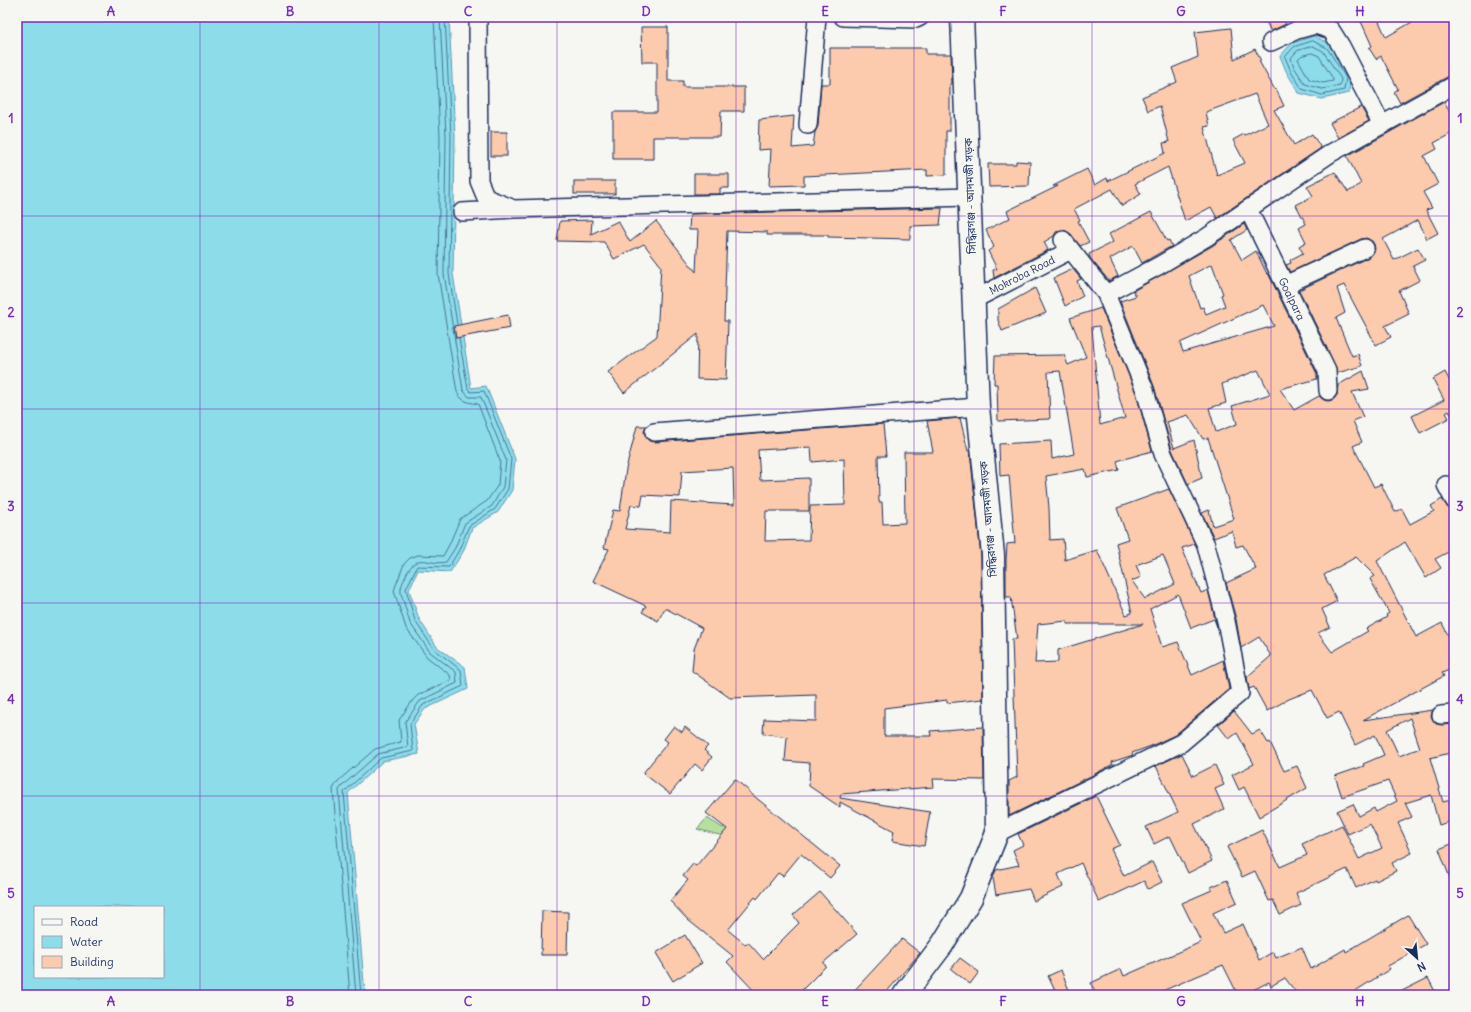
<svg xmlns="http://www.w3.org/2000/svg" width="1471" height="1012" viewBox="0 0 1471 1012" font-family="Delius,'Noto Sans Bengali',sans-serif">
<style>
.green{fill:#b7e09c;stroke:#69887d}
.water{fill:#8ddcea;stroke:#5f97b2;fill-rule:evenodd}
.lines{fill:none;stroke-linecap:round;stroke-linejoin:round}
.shore{stroke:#497496;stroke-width:1}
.building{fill:#fccaac;stroke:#1b2f5e;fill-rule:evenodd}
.minor-casing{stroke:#1b2f5e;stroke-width:20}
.major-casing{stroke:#1b2f5e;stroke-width:25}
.minor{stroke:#f6f6f2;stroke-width:17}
.major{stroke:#f6f6f2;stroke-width:22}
.grid{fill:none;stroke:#7b2cbf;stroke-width:1;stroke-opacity:0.55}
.labels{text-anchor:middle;stroke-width:3.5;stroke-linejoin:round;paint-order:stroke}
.street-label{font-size:11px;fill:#1b2f5e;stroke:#f6f6f2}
.neatline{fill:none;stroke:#7b2cbf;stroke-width:1.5}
.grid-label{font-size:13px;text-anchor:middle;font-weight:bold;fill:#7b2cbf}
</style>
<rect width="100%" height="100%" fill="#f6f6f2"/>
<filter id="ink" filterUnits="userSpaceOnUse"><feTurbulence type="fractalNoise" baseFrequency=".025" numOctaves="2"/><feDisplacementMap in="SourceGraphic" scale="8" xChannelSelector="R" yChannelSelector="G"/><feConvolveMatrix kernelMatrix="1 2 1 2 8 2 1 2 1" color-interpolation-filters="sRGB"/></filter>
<g filter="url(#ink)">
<path class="green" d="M744,802L746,809L723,836L697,829L707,818L723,828Z"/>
<g class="water">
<path d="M17,17H449L455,136L453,274L471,388L486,386L515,459L512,490L498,512L472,528L463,552L450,572L418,570L409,590L419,619L437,647L465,667L468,689L425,709L414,724L419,754L383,761L348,793L365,995H17ZM35,907H163V977H35Z"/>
<path d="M1314,36L1330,44L1350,77L1349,93L1322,99L1299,93L1286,71L1280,56L1292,43Z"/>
</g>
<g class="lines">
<g class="shore">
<path d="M445,17L451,136L449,274L457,324"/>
<path d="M1313,41L1327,48L1346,78L1344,90L1322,95L1302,89L1290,69L1285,57L1294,47Z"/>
<path d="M1313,46L1323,51L1341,79L1340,86L1322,89L1305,84L1294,67L1291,58L1297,51Z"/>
<path d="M1312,53L1319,56L1333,79V81L1323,83L1309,79L1298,59L1301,56Z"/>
<path d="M350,995L333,789L338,781L375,749L401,742L399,720L413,700L418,695L451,680L450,675L427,657L406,628L394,591L396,585L404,564L410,558L418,555L443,556L449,545L460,519L487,501L498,485L500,461L478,404C468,402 462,402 457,392L438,274L440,136L434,17"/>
<path d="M356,995L339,790L342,786L378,754L408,747L405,722L420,701L457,683L456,672L430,652L410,623L401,593C400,586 404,581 406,575C418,550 427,566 446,562L455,548L465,523L492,506L503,487L506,460L481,397H469L463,390L444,274L446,136L440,17"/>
<path d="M361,995L344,792L381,758L413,751L410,724L423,705L463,686L461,670L434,649L415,621L406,589L417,566L449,567L459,550L469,526L495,509L508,489L511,459L484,391L471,392L468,389L459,338"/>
</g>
</g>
<g class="building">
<path d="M1274,17H1282L1286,24L1271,31L1266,22Z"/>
<path d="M1359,17H1377L1386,37L1412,22L1409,17H1454V75L1449,76L1400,103L1394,92L1398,89L1381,56L1376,59L1369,48L1372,46Z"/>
<path d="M641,27H668V81H683V87H744V111H721L720,137H653V159H613V112H657V62H642Z"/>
<path d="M1231,28L1234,59L1255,49L1261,61H1259L1275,90L1276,89L1284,106L1274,110L1294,145L1312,134L1321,148L1217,218L1211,207L1185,221L1168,167L1135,184L1141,194L1122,206L1112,189L1074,209L1080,220L1078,221L1089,242L1080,246L1071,234L1066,231L1061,230L1056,232L1054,236L1044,242L1048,250L994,278L993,270L997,269L988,251L994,247L986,230L1010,218L1007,211L1058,186H1053L1087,169L1095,185L1107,178L1108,181L1165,153L1163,143L1169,142L1160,106L1148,111L1142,97L1177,82L1172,68L1198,57L1195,32ZM1255,94L1268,124L1245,135L1244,134L1233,140L1245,163L1217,175L1204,127L1209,126L1206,112Z"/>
<path d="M830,48H926V54H951L952,84H950V131H946V175L927,176V170L804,176V185L769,186L771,149L758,150L759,120L794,116L792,148L813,146L815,132L818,126L821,84H830Z"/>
<path d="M1444,102L1454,120V132L1434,143L1437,149L1424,156L1438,184L1423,192L1432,208L1426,210L1438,233L1427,239L1418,220L1383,239L1394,260L1418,248L1425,260L1413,266L1420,280L1399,291L1409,314L1385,326L1391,337L1376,345L1344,285L1337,288L1345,313L1336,318L1352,356L1358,354L1362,366L1337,373L1336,367L1299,290L1369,257L1373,253L1375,249L1374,244L1370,240L1366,238L1361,239L1290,272L1286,265L1291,263L1290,260L1303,253L1299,246L1306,242L1299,228L1306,224L1296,205L1313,196L1307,186L1335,172L1348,192L1361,184L1347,156Z"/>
<path d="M1361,107L1369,121L1338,138L1330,123Z"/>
<rect x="491" y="132" width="16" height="24"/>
<path d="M1016,161L1030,162L1029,186L989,187L988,164H1016Z"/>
<path d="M694,174H729V188H720V194H694Z"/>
<rect x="574" y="181" width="41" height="13"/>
<path d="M942,208L940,225L910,226V239L828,237V235H767V232L727,231L724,321H728L726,380L697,379L698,334L624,393L608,372L657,336L661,266L644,244L614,259L604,242L557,241L560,221L592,220L591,234L618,221L630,242L656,221L696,272L698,230H689L690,214Z"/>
<path d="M1151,212L1167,241L1169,240L1172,246L1142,263L1133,246L1110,259L1118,276L1109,281L1090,258L1089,254L1113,242L1109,234Z"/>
<path d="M1244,224L1247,230L1231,240L1242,260L1256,251L1267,274L1268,273L1317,374V379L1280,389L1294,410L1319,396L1324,400L1328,401L1333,400L1337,395L1338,385L1363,371L1369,389L1352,392L1363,417L1353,421L1362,442L1353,446L1374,487L1381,484L1395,512L1402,509L1410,524L1434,511L1431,506L1442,499L1448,508L1454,510V549L1435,559L1441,568L1426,578L1405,542L1377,561L1416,637L1442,623L1454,647V668L1442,673L1444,676L1363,720L1433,710L1431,716L1433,720L1436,724L1442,725L1454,724V752L1430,758L1443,802L1454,799V820L1439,825L1431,795L1405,803L1412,817L1398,823L1412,853L1392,863L1396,871L1376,881L1375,879L1356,888L1347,869L1296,893L1301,905L1280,915L1273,900L1269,901L1255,871L1242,877L1227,847L1262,830L1280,867L1307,855L1302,844L1342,825L1359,859L1382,848L1370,824L1348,834L1337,811L1353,804L1359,816L1374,808L1376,812L1397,801L1388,781L1342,797L1335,776L1364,766L1363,764L1384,755L1375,735L1355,745L1339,712L1327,718L1312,690L1289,699L1267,711L1254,687L1249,689L1247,677L1271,656L1259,637L1241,648L1236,619L1226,583L1256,569L1243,545L1236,547L1232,531L1214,538L1202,513L1209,510L1213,526L1234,519L1208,438L1203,439L1188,415L1167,422L1174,448L1194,440L1202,478L1188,484L1172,450L1154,386L1120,301L1136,296L1133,291L1212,246ZM1212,264L1223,294L1221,295L1225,306L1206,314L1203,307L1200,308L1189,276ZM1263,305L1274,326L1183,352L1180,343ZM1258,370L1270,394L1232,406L1237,424L1216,432L1209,408L1226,403L1222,384ZM1356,557L1375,576L1370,579L1389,613L1386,615L1387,617L1366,629L1368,631L1332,652L1318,633L1330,627L1322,609L1337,601L1324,575ZM1410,718L1420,748L1399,756L1387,730Z"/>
<path d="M1073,269L1081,279L1077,281L1083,296L1065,306L1054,278Z"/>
<path d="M1035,288L1046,313L1002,331L998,320V309Z"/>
<path d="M1101,308L1136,393L1152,451L1117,461L1119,470L1087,477L1085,469L1046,476L1049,508L1050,540L1063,539L1065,560L1097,550L1126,615L1132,613L1116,543L1128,539L1117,508L1169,489L1195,544L1182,548L1201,593L1208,590L1217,627L1214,619L1191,628L1178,594L1150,609L1162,647L1178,642L1192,675L1223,660L1229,689L1175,735L1151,746L1132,753L1133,755L1112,762L1113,764L1093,775L1009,816V781L1017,777L1012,639H1017L1011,597H1006V560L1007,544L1015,543L1009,475L1000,476L999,444L1051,441L1052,459L1074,454L1060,371L1048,372L1050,419L998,421L997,384H994L995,356L1064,355L1068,365L1086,357L1070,318ZM1099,326L1125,418L1100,425L1092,327ZM1163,555L1175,584L1145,599L1132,581L1141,577L1136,565ZM1067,621V624H1143L1058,650V662L1035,663L1038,624Z"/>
<path d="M508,315L510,328L456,338L454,326Z"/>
<path d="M1445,372L1454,389V420L1449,411L1446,413L1449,418L1420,433L1412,416L1444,400L1433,379Z"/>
<path d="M960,418L968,451H970L981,556L983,699L947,703V700L884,708V736H931L930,731L983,727L984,780L933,779L934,787L841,794L840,798L930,812L924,846L892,841L894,831L840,802V807L809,786L810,763L785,761L787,737L763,733L764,719L816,721V695L730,698L692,671L694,649L702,628L665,608L658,621L642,612L646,606L593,581L609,549L604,548L613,510L620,511L626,469L637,426H646L644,432L646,437L649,441L655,442L883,424L886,456H878L879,502H882L883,524L905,523L904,452H933L927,421ZM811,447L812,462L844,459L845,505L810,506L809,540L765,541L766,511H809V478L760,480L758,450ZM733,468L734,505L671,501L670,532L625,529L631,505L641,506L643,495L680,497L682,471Z"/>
<path d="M1234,711L1252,734L1260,730L1268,743L1270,742L1284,771L1297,766L1307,788L1259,817L1244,787L1239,790L1232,775L1254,764L1237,733L1229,739L1218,725Z"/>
<path d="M674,726L682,732L685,727L700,739L708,746L704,750L712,757L702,770L695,764L670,794L643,773L668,742L664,739Z"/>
<path d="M1182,754L1193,776L1215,765L1224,785L1215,789L1224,809L1194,824L1212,861L1188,873L1170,836L1154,844L1146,827L1178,812L1156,766Z"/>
<path d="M735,779L749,791V792L840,866L830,878L801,854L783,876L778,873L757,899L755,897L728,930L746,945L748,942L763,959L799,923L793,915L820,892L857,934L823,963L826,966L797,995H758L727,962L733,956L688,920L670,901L688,880L683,876L693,864L696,866L727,829L706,813Z"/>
<path d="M1096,796L1120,845L1111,849L1124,876L1152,862L1162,882L1148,889L1144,881L1099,902L1081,863L1058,874L1063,887L1034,901L1029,889L996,895L993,878L996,870L1019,865L1013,850L1023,845L1018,834Z"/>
<path d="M1454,843V886H1453L1439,849Z"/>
<path d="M1227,880L1237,902L1213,913L1223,933L1243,924L1259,960L1273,952L1276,958L1302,947L1311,969L1345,949L1346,952L1408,915L1426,944L1388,966L1390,969L1349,995H1298L1285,978L1271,986L1269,982L1243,995H1238L1223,965L1153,995H1096L1091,983L1121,969L1124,976L1201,942L1182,903L1212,890L1211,887Z"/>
<path d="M542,911L568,912L567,955H541Z"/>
<path d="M685,935L702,963L673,981L656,953Z"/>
<path d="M902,939L920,953L884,995H850Z"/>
<path d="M960,958L979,972L970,984L951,969Z"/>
<path d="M1061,970L1071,995H1057L1048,976Z"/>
<path d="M1428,978L1437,995H1394Z"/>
</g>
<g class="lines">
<g class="minor-casing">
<g id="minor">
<path d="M478,17L479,181L486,198L509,207"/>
<path d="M843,17L916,19L920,17"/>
<path d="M1271,42L1297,30L1315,25L1331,30L1341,46L1382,125"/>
<path d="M808,125L817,17"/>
<path id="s1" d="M1248,209L1327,371L1328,391"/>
<path d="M462,212L513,209L970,197"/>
<path d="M1285,285L1365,248"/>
<path d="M1106,294L1160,265L1207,237L1331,153L1454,85"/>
<path id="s2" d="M973,300L1071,250"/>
<path d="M654,432L978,407"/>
<path d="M1446,485L1454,500"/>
<path d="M1441,715L1454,714"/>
<path d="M997,833L1181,743L1240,693L1226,621L1206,545L1163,454L1145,390L1106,294L1063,240"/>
</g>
</g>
<g class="major-casing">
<path id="major" d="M904,995L942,945L971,898L997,833L993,555L978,407L962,17"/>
</g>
<use href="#minor" class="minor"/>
<use href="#major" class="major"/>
</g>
</g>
<path class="grid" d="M200,17V995M379,17V995M557,17V995M736,17V995M914,17V995M1092,17V995M1271,17V995M17,216H1454M17,409H1454M17,603H1454M17,796H1454"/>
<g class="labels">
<g class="street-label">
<text transform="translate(970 196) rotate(-92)" y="4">সিদ্ধিরগঞ্জ - আদমজী সড়ক</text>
<text dy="4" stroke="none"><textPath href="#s2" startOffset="55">Mokroba Road</textPath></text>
<text dy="4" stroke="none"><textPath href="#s1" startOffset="100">Goalpara</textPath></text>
<text transform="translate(988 519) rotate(-95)" y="4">সিদ্ধিরগঞ্জ - আদমজী সড়ক</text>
</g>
</g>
<rect width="1471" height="1012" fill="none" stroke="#f6f6f2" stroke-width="44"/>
<rect x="34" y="906" width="130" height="72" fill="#f6f6f2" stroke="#9ea6b7"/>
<rect x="42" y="919" width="20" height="6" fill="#f6f6f2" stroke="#9ea6b7"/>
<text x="70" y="926" font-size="12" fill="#1b2f5e">Road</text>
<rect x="42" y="936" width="20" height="12" fill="#8ddcea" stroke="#9ea6b7"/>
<text x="70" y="946" font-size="12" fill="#1b2f5e">Water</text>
<rect x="42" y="956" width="20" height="12" fill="#fccaac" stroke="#9ea6b7"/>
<text x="70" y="966" font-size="12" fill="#1b2f5e">Building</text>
<g transform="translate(1417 958) rotate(153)" stroke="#f6f6f2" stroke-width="3" paint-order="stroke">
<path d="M0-3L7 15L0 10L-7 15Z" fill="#1b2f5e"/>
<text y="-6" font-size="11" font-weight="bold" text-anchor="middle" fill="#1b2f5e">N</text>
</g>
<rect x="22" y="22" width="1427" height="968" class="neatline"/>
<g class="grid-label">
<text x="111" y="16">A</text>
<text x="290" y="16">B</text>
<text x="468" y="16">C</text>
<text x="646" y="16">D</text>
<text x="825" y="16">E</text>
<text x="1003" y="16">F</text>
<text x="1181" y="16">G</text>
<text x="1360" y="16">H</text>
<text x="11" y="123">1</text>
<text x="1460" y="123">1</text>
<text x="11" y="317">2</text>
<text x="1460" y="317">2</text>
<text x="11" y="511">3</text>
<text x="1460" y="511">3</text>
<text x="11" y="704">4</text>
<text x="1460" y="704">4</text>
<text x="11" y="898">5</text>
<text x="1460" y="898">5</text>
<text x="111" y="1006">A</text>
<text x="290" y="1006">B</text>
<text x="468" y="1006">C</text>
<text x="646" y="1006">D</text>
<text x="825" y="1006">E</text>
<text x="1003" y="1006">F</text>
<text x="1181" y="1006">G</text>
<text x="1360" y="1006">H</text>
</g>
</svg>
